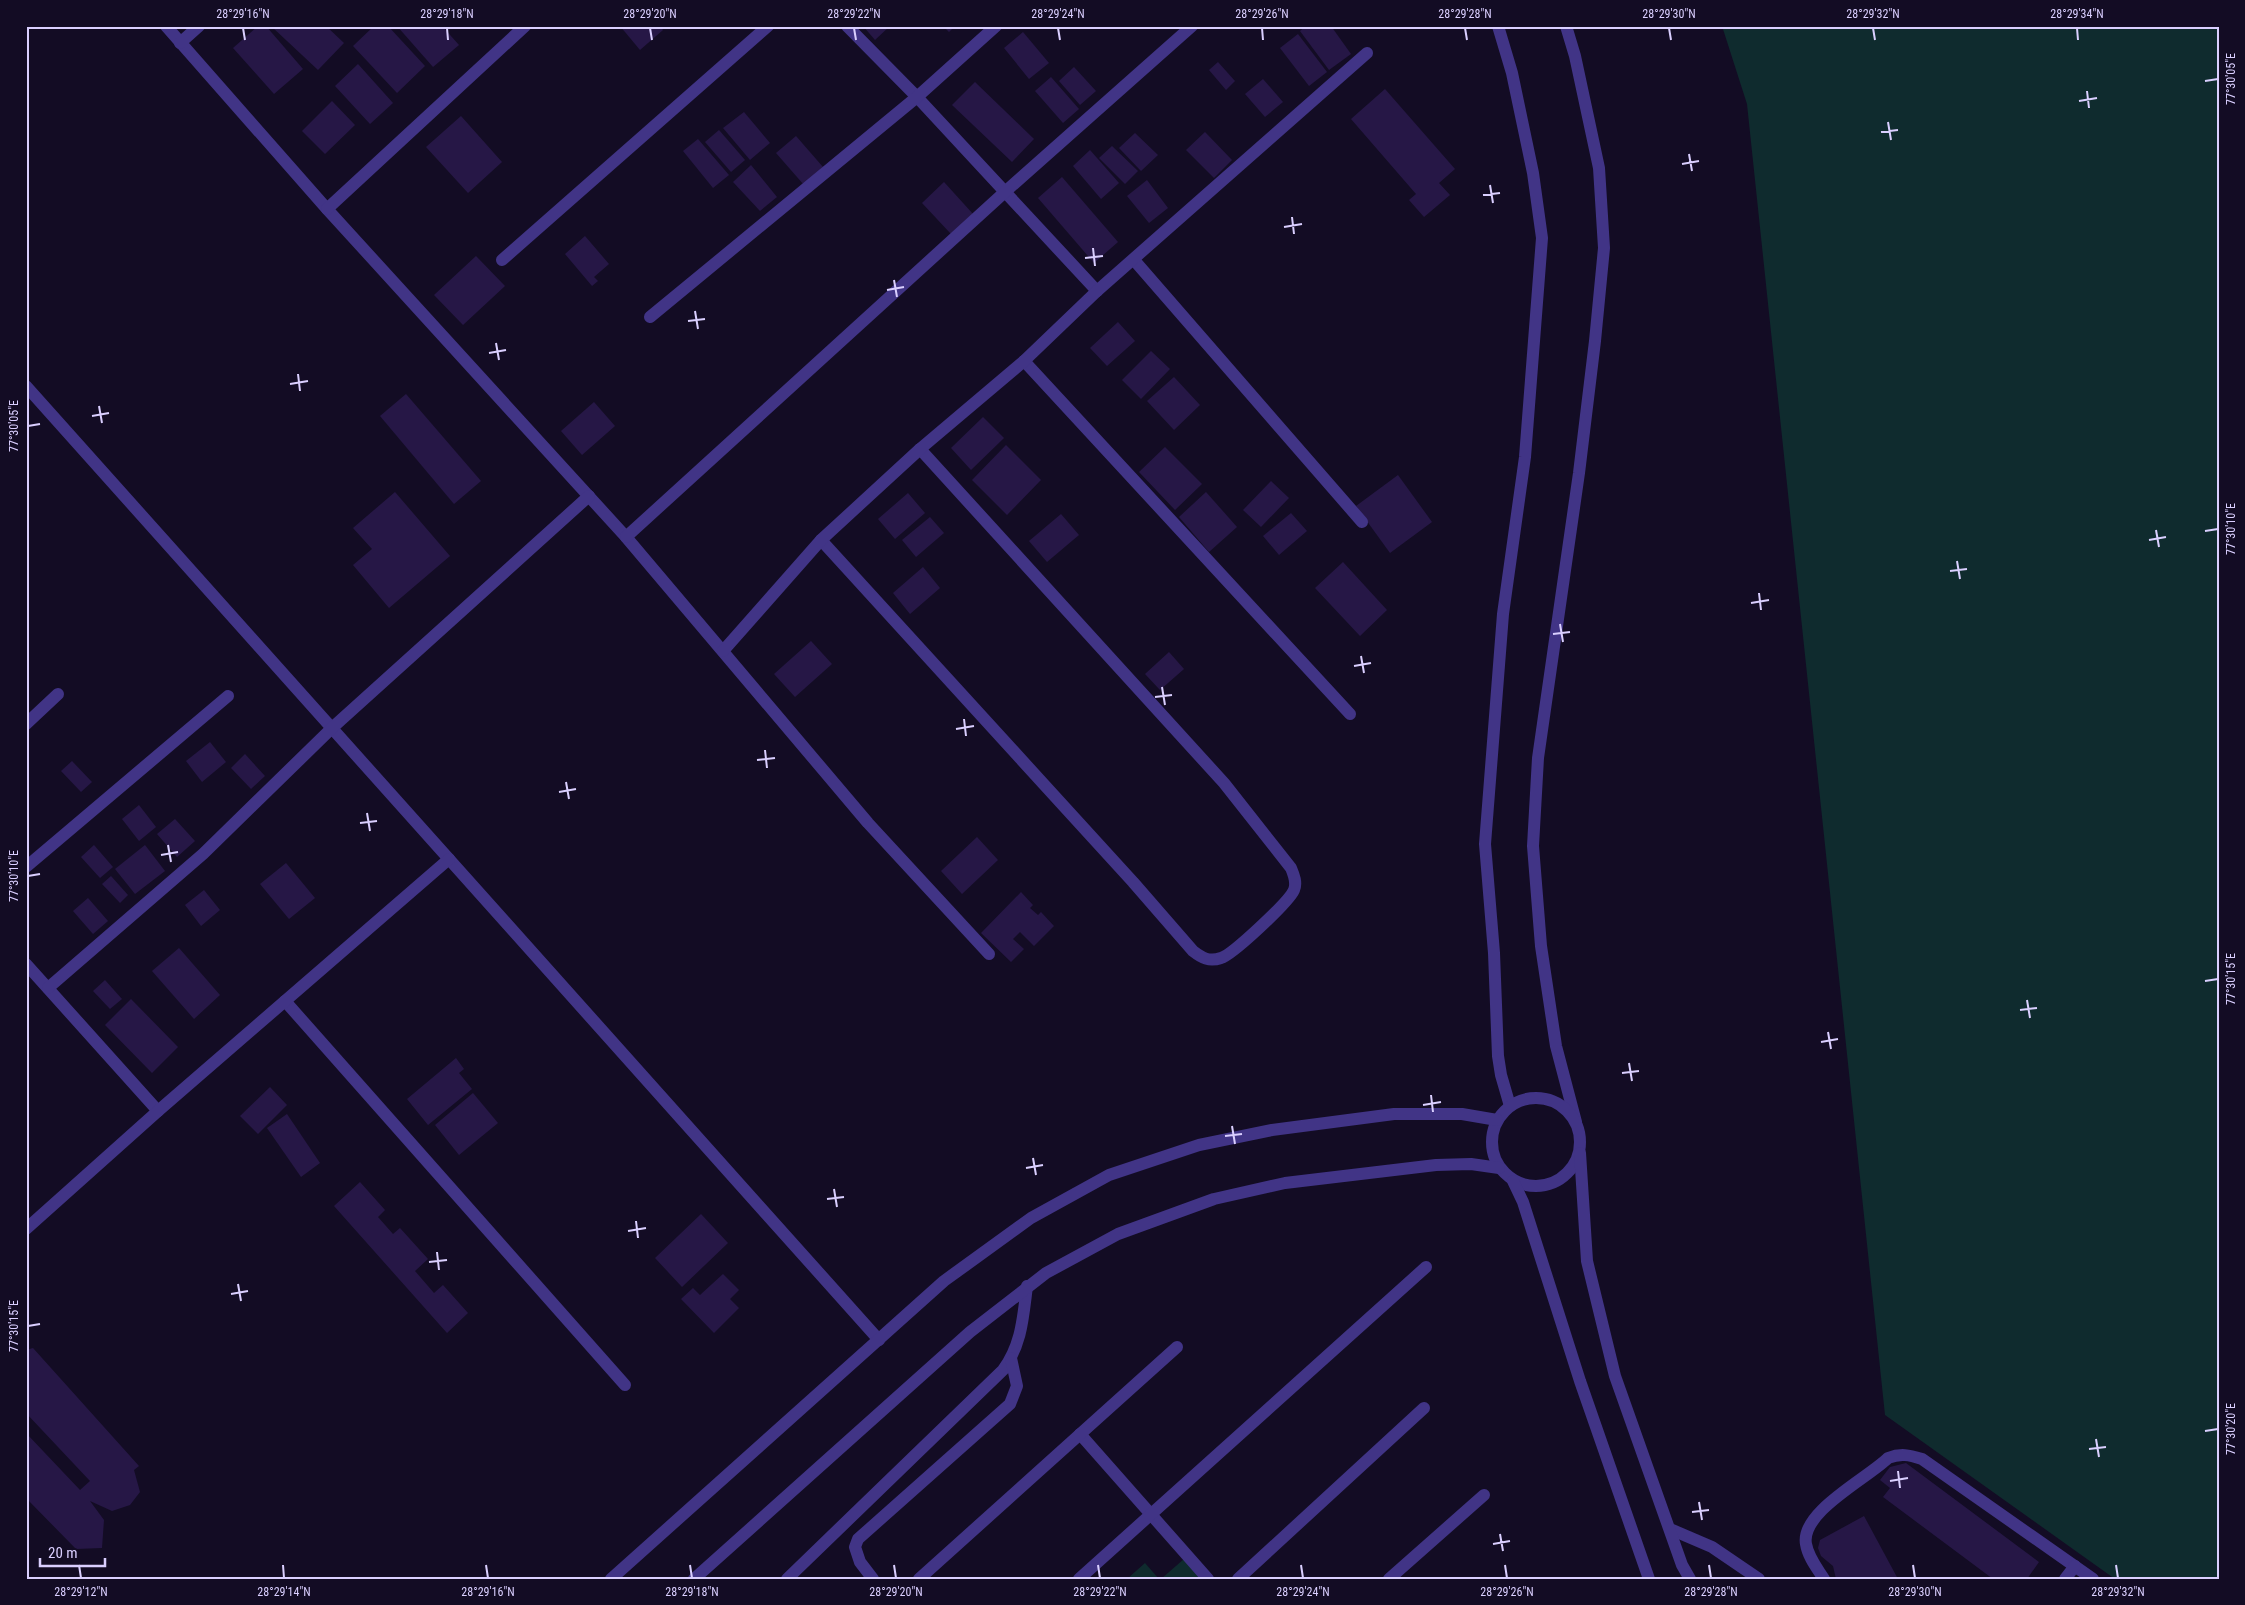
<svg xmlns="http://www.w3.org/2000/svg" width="2245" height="1605" viewBox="0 0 2245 1605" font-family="'Roboto Condensed',sans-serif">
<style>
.green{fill:#0f2b2e}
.building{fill:#261746}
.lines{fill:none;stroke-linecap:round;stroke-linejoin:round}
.minor{stroke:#413486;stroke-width:12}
.tertiary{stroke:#413486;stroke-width:12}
.ticks{fill:none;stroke:#dacfff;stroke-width:2}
.neatline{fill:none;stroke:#dacfff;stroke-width:2}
.ticks-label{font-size:12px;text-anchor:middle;fill:#dacfff}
</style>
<rect width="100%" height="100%" fill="#130c24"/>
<g class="green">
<path d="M1722,26H2219V1579H2115L1885,1415L1747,104Z"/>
<path d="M1184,1559L1201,1579H1161Z"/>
<path d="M1145,1563L1159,1579H1127Z"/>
</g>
<g class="building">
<path d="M258,26H266L303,69L274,94L233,48Z"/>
<path d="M271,26H326L344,43L318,70Z"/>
<path d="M374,26H388L425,66L397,93L353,46Z"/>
<path d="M397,26H442L459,45L433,67Z"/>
<path d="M620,26H660L663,30L640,50Z"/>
<path d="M863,26H890L875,40Z"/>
<path d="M943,26H955L949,32Z"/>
<path d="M1306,26H1331L1351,54L1329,70L1300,31Z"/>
<path d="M1023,32L1049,63L1029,79L1004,48Z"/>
<path d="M1298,34L1327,72L1309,86L1280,48Z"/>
<path d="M1218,62L1235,81L1226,90L1209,70Z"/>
<path d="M358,64L393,103L370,124L335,86Z"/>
<path d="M1074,67L1096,91L1080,105L1059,81Z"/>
<path d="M1051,77L1079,109L1063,123L1035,91Z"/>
<path d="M1263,79L1283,102L1265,117L1245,94Z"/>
<path d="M975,82L1034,139L1012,162L952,105Z"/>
<path d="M1385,89L1455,169L1439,183L1450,195L1424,217L1409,200L1416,194L1351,119Z"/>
<path d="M332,101L355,125L325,154L302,131Z"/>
<path d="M744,112L770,143L750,160L723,128Z"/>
<path d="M461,116L502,162L468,193L426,147Z"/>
<path d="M719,130L745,160L731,172L705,142Z"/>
<path d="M1205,132L1232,160L1214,178L1186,150Z"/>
<path d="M1135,133L1158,155L1141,171L1119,148Z"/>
<path d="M796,136L823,167L804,185L776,153Z"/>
<path d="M698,139L729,175L713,188L683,151Z"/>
<path d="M1112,146L1138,171L1125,184L1099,158Z"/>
<path d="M1090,150L1119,183L1101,199L1073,166Z"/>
<path d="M751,165L777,197L760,211L733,182Z"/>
<path d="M1062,177L1118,242L1094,263L1038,198Z"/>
<path d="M1147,180L1168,208L1149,223L1127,196Z"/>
<path d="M944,182L973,214L951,234L922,203Z"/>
<path d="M585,236L609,264L594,277L598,281L592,286L565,254Z"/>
<path d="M476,256L505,286L463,325L434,295Z"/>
<path d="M1118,322L1135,341L1107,366L1090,348Z"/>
<path d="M1151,351L1170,369L1141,399L1122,380Z"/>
<path d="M1174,377L1200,405L1174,430L1147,401Z"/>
<path d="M406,394L481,481L454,504L380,416Z"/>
<path d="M594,402L615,426L582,455L561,431Z"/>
<path d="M983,417L1004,438L971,470L951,448Z"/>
<path d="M1006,445L1041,480L1007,515L972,480Z"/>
<path d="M1165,447L1202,484L1175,510L1139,472Z"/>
<path d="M1398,475L1432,522L1390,553L1356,506Z"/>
<path d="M1271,481L1289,498L1261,527L1243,510Z"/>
<path d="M395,492L450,556L389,608L353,565L372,549L353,528Z"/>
<path d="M1206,492L1237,527L1209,552L1179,517Z"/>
<path d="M908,493L925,513L895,539L878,519Z"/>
<path d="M1291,513L1307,531L1279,555L1263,536Z"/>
<path d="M1061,514L1079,535L1047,562L1029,541Z"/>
<path d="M930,517L944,533L916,557L902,540Z"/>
<path d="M1343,562L1387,610L1360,636L1315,588Z"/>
<path d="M923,567L940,588L910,614L893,593Z"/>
<path d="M811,641L832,664L795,697L774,674Z"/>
<path d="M1169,652L1184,669L1160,690L1145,674Z"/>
<path d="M210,742L226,762L202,782L186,761Z"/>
<path d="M245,754L265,776L251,789L231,768Z"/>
<path d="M72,761L92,782L81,792L61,771Z"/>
<path d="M139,805L156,827L139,841L122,819Z"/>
<path d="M175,819L195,841L177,857L157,834Z"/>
<path d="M977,837L998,860L962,894L941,871Z"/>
<path d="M94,845L113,867L100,878L81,857Z"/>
<path d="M145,845L165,871L135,894L115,869Z"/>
<path d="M286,863L315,898L289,919L260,884Z"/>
<path d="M111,876L128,895L120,903L102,884Z"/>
<path d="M204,890L220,910L201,926L185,905Z"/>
<path d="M1021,892L1033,905L1030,908L1038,915L1041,912L1054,926L1034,946L1020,932L1013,939L1024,949L1011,962L981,933Z"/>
<path d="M88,898L108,921L93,934L73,911Z"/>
<path d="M179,948L220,995L194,1019L152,971Z"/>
<path d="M105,980L122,999L110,1009L93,991Z"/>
<path d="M131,999L178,1047L152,1073L105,1025Z"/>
<path d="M456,1058L464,1069L459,1073L472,1089L428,1125L407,1099Z"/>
<path d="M270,1087L287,1105L258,1134L240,1116Z"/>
<path d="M473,1093L498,1123L459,1155L435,1125Z"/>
<path d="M287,1114L320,1163L301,1177L267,1128Z"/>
<path d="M360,1182L385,1210L378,1217L393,1234L400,1228L428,1259L415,1271L434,1293L443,1285L468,1313L447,1333L334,1206Z"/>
<path d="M701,1214L728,1243L682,1287L655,1258Z"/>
<path d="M723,1274L739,1290L730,1299L739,1308L714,1333L681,1299L693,1288L700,1295Z"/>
<path d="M33,1348L139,1466L134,1470L140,1492L130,1505L112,1511L90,1501L104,1520L102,1548L76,1549L26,1498V1433L80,1490L90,1481L26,1413V1350Z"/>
<path d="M1906,1463L2039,1562L2027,1579H1993L1883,1497L1890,1488L1880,1480L1890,1467Z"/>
<path d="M1864,1516L1898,1579H1836L1833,1566L1821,1556L1818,1548L1820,1540Z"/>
</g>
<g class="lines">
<g class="minor">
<path d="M166,26L327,209L626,537L868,823L989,954"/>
<path d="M847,26L917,97L1097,291"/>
<path d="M180,43L199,26"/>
<path d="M327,209L525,26"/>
<path d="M502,260L768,26"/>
<path d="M1134,260L1362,522"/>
<path d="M650,317L917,97L996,26"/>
<path d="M1024,361L1350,714"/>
<path d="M26,386L879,1340"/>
<path d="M626,537L1006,191L1192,26"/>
<path d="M821,540L1133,882L1193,951C1202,958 1209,962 1221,958C1232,955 1289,902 1294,890C1297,883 1294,875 1291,868L1224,783L920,449"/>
<path d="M723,651L821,540L920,449L1024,361L1097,291L1367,53"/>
<path d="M26,724L58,694"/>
<path d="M26,867L228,696"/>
<path d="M26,964L158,1111"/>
<path d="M48,988L203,854L332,728L589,496"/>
<path d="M285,1001L625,1385"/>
<path d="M26,1229L158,1111L449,859"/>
<path d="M1080,1434L1208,1579"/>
<path d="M1670,1529L1712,1547L1759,1579"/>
<path d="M787,1579L1003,1370C1022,1344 1023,1317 1027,1286"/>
<path d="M873,1579L860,1562L855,1547L858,1539L1010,1404L1017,1386L1011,1358"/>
<path d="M919,1579L1177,1347"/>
<path d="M1079,1579L1426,1267"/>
<path d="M1238,1579L1424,1408"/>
<path d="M1389,1579L1484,1495"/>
<path d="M1824,1579C1817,1568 1808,1557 1806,1544C1800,1512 1868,1478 1888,1458C1901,1453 1909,1455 1922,1459L2093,1579"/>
<path d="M2065,1579L2075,1566"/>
</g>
<g class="tertiary">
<path d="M1498,26L1512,73L1533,173L1542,238L1525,457L1503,614L1485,844L1494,953L1498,1056L1501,1075L1510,1106"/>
<path d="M1566,26L1575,56L1599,168L1604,248L1595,341L1579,473L1538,758L1533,846L1541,946L1556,1046L1576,1122"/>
<circle cx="1536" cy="1142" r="44"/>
<path d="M1580,1153L1587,1261L1615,1376L1682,1565L1690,1579"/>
<path d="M1513,1181L1523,1202L1580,1381L1649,1579"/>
<path d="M611,1579L944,1281L1031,1218L1109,1175L1199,1145L1272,1130L1394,1114H1462L1497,1120"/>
<path d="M694,1579L970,1332L1046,1273L1118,1234L1214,1199L1285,1183L1436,1165L1471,1164L1499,1168"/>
</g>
</g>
<path class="ticks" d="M243,28L245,40M447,28L448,40M650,28L652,40M854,28L856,40M1058,28L1060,40M1262,28L1263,40M1465,28L1467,40M1669,28L1671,40M1873,28L1875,40M2077,28L2078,40M2205,81L2218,79M2087,91L2089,108M2079,101L2097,98M1888,122L1891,140M1881,132L1898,130M1689,154L1692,171M1682,164L1699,161M1490,185L1493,203M1483,195L1500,193M1292,217L1294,234M1284,227L1302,224M1093,248L1095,266M1085,258L1103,256M894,280L897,297M887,290L904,287M695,311L698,329M688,321L705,319M496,343L499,360M489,353L506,350M298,374L300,391M290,384L308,381M99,406L102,423M92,416L109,413M28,426L40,424M2156,530L2159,547M2205,531L2218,529M2149,540L2166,537M1957,561L1960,579M1950,571L1967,569M1759,593L1761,610M1751,603L1769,600M1560,624L1563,642M1553,634L1570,632M1361,656L1364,673M1354,666L1371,663M1162,687L1165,705M1155,697L1172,695M964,719L966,736M956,729L974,726M765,750L767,768M757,760L775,758M566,782L569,799M559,792L576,789M367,813L370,831M360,823L377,821M168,845L171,862M161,855L178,852M28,876L40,874M2205,981L2218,979M2027,1000L2030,1018M2020,1010L2037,1008M1828,1032L1831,1049M1821,1042L1838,1039M1629,1063L1632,1081M1622,1073L1639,1071M1431,1095L1433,1112M1423,1105L1441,1102M1232,1126L1235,1144M1225,1136L1242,1134M1033,1158L1036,1175M1026,1168L1043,1165M834,1189L837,1207M827,1199L844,1197M636,1221L638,1238M628,1231L646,1228M437,1252L439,1270M429,1262L447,1260M238,1284L241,1301M231,1294L248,1291M28,1326L40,1324M2205,1431L2218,1429M2096,1439L2099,1457M2089,1449L2106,1447M1898,1471L1900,1488M1890,1481L1908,1478M1699,1502L1702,1520M1692,1512L1709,1510M1500,1534L1503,1551M1493,1544L1510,1541M79,1565L81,1578M283,1565L284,1578M486,1565L488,1578M690,1565L692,1578M894,1565L896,1578M1098,1565L1100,1578M1301,1565L1303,1578M1505,1565L1507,1578M1709,1565L1711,1578M1913,1565L1915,1578M2116,1565L2118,1578"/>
<rect width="2245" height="1605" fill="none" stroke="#130c24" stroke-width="55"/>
<path d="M40 1558v8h65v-8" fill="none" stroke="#dacfff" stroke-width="2.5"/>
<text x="48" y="1558" font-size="15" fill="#dacfff" stroke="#130c24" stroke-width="4" paint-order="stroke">20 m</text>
<rect x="28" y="28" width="2190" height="1550" class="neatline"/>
<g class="ticks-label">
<text x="243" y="18">28°29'16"N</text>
<text x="447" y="18">28°29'18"N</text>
<text x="650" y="18">28°29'20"N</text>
<text x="854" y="18">28°29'22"N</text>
<text x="1058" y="18">28°29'24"N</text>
<text x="1262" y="18">28°29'26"N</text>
<text x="1465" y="18">28°29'28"N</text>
<text x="1669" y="18">28°29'30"N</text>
<text x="1873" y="18">28°29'32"N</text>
<text x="2077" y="18">28°29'34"N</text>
<text transform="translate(2231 79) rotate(-90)" y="4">77°30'05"E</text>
<text transform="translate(14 426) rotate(-90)" y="4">77°30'05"E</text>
<text transform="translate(2231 529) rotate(-90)" y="4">77°30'10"E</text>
<text transform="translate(14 876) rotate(-90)" y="4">77°30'10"E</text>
<text transform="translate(2231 979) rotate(-90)" y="4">77°30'15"E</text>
<text transform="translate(14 1326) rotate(-90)" y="4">77°30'15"E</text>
<text transform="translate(2231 1429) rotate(-90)" y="4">77°30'20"E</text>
<text x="81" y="1596">28°29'12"N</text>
<text x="284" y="1596">28°29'14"N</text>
<text x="488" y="1596">28°29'16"N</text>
<text x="692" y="1596">28°29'18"N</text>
<text x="896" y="1596">28°29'20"N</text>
<text x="1100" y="1596">28°29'22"N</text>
<text x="1303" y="1596">28°29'24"N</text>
<text x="1507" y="1596">28°29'26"N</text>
<text x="1711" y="1596">28°29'28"N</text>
<text x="1915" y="1596">28°29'30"N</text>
<text x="2118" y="1596">28°29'32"N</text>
</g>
</svg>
